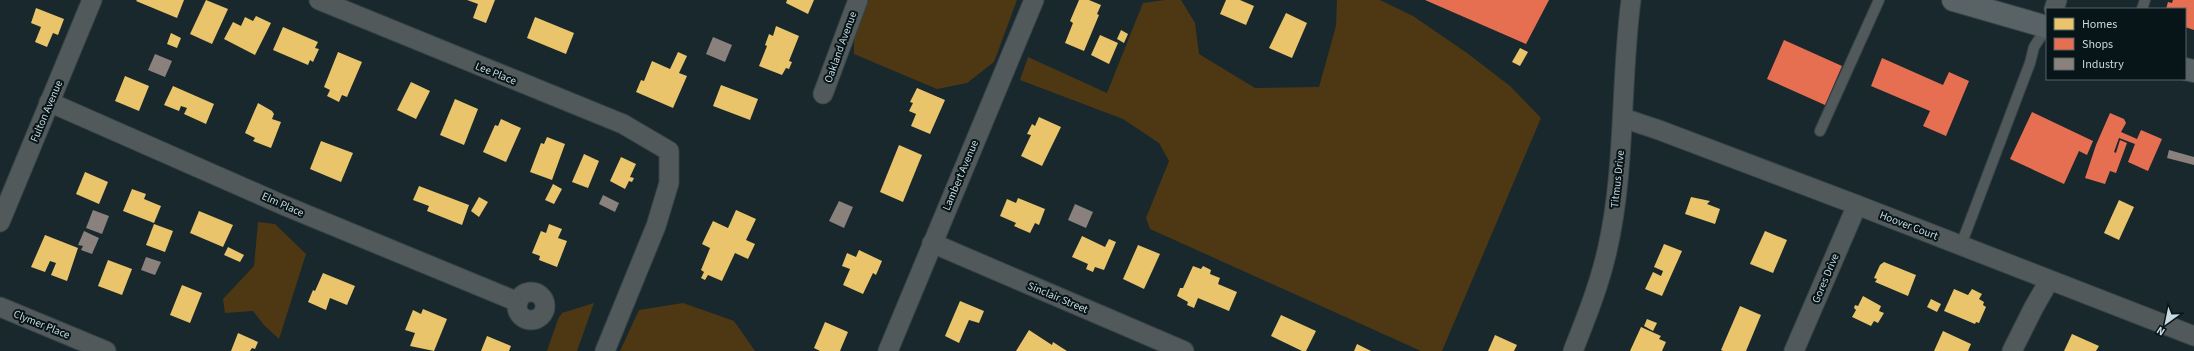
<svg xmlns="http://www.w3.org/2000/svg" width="2194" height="351" viewBox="0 0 2194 351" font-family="'Source Sans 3',sans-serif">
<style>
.green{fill:#4e3814}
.homes{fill:#e9c46a}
.shops{fill:#e76f51}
.industry{fill:#8a817c}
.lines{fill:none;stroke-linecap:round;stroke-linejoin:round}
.lane-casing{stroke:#364348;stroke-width:12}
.street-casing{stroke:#364348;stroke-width:21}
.primary-casing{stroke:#364348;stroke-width:24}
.lane{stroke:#52595a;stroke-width:10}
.street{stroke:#52595a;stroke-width:19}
.primary{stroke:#596264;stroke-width:22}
.labels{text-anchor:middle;stroke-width:4;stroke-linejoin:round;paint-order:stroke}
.street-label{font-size:11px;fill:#c8d9df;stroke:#071418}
</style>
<rect width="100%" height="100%" fill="#18282d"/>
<g class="green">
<path d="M869,0H1017L994,62L967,83L937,89L854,54V36Z"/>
<path d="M1165,0H1181L1195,23L1199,54L1255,88L1319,87L1336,26L1337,0H1380L1413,16L1467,53L1510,86L1541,118L1442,351H1421L1150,229L1146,218L1169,161L1159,143L1123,119L1020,80L1028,57L1107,93L1143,3Z"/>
<path d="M258,222L275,224L306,254L279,339L264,325L253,311L225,313L223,299L254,266Z"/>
<path d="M594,303L577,351H547L558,319L562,313Z"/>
<path d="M683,303L734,321L755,351H620L639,310Z"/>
</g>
<g class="homes">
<path d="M137,0H184L177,18L136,1Z"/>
<path d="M206,0L228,9L212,44L190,34Z"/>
<path d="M467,0H495L486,23L473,18L478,4Z"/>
<path d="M787,0H814L808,14L786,3Z"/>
<path d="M1079,0H1089L1101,5L1097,14L1099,15L1084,51L1065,43L1073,23L1070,21Z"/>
<path d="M1226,0H1240L1254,6L1246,25L1220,14Z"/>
<path d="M36,8L64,19L58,35L53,33L47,47L35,42L41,27L31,23Z"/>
<path d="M1286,13L1307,23L1292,58L1269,48Z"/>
<path d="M256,16L271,23L255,55L224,39L233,22L241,26L245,17L253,21Z"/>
<path d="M535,17L574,33L566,54L527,38Z"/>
<path d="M776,26L799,36L789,61L792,62L789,69L786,68L782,75L759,66L767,46L765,45L769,34L773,36Z"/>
<path d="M283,27L318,42L315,48L319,49L313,62L310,60L308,65L273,50Z"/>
<path d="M1121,30L1128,34L1124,43L1117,39Z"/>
<path d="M171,33L181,38L177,48L167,44Z"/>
<path d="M1100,35L1118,43L1109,64L1091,55Z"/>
<path d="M1520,48L1528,52L1520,66L1512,62Z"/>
<path d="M338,52L362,62L347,97L342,95L339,102L327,96L330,90L324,87Z"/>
<path d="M678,52L687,56L679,73L687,76L673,108L636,92L641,80L644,81L652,61L670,69Z"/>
<path d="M125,76L149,86L139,111L115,101Z"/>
<path d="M411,82L430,91L416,119L397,110Z"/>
<path d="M721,85L758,99L750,120L713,106Z"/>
<path d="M173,86L214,104L206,124L184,114L187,108L181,106L179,111L164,105Z"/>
<path d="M917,88L945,100L930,134L911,126L916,114L909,111L913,103L910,102Z"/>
<path d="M455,99L478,109L464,145L440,135Z"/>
<path d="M258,103L272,111L274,114L272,119L281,122L271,148L253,141L255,138L245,133Z"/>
<path d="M1039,117L1061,127L1042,166L1021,156L1031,135L1027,134L1032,124L1035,126Z"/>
<path d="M501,119L521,128L506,162L483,152L495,125L498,126Z"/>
<path d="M547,137L565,144L552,180L530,172L541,143L544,144Z"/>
<path d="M321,141L353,153L341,182L310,169Z"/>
<path d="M899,145L922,155L903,202L880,192Z"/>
<path d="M584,154L599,161L588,188L572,182Z"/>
<path d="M621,157L636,164L630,177L634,178L632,182L629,181L625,189L610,181Z"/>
<path d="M85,172L108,182L99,204L76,194Z"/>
<path d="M553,184L562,189L554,204L545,200Z"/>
<path d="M419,186L469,205L462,225L427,211L429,206L413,200Z"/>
<path d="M132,189L146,194L144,199L161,206L154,223L123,211Z"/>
<path d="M479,197L488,202L479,217L471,211Z"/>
<path d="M1691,197L1710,201L1707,204L1720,209L1715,224L1685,214Z"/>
<path d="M1018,198L1045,209L1039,225L1035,223L1030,233L1014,226L1016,223L1000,216L1007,199L1016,203Z"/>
<path d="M2119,200L2134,207L2119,240L2104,233Z"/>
<path d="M736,210L756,219L746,240L755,244L748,259L735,253L722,281L708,275L705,280L701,278L704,272L701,270L710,248L702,244L713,221L728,228Z"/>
<path d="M199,211L233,225L223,247L190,233Z"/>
<path d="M154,224L173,231L165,252L146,245Z"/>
<path d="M549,224L562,229L558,238L567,241L557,267L539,260L540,256L532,253L541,231L546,233Z"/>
<path d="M1765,231L1787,240L1773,273L1750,264Z"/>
<path d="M45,235L78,248L67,281L51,275L56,263L50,261L45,272L31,267Z"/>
<path d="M1082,236L1105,247L1109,239L1116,242L1104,270L1095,267L1093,272L1086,269L1088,264L1072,257Z"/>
<path d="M1664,244L1682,251L1662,296L1645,289L1653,272L1661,276L1663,271L1654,267Z"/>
<path d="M1138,245L1160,254L1144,289L1123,279Z"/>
<path d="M228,247L244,255L240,262L224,255Z"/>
<path d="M859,250L882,261L876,275L873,273L863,294L843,285L850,269L842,266L847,253L856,257Z"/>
<path d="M108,260L132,269L122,295L98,286Z"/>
<path d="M1884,262L1916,275L1908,296L1875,282L1877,279L1874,278L1880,265Z"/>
<path d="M1193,266L1201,269L1203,266L1211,270L1210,274L1220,278L1218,284L1237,292L1229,311L1198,298L1194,308L1187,305L1188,302L1177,296L1180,288H1183Z"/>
<path d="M323,273L355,286L347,305L330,298L326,310L308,302L313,290L315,291Z"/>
<path d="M182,285L202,293L190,323L170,315Z"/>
<path d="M1954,289L1968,295L1972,289L1982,294L1979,299L1984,302L1983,305L1986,307L1979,323L1976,322L1975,324L1944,311Z"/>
<path d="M1863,296L1881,306L1879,311L1884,313L1878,323L1874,321L1871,326L1852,317L1856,310L1854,308L1855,305L1858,306Z"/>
<path d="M1931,299L1941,304L1937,312L1927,307Z"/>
<path d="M960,301L984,311L979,323L969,320L959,343L945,336Z"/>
<path d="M1740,306L1761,315L1746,351H1723L1721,350Z"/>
<path d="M423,309L447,319L434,351L410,346L415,333L405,330L413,310L421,314Z"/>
<path d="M1281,315L1316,331L1306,351H1302L1271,336Z"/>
<path d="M1647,319L1657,323L1653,331L1644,326Z"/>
<path d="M825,322L848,332L840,351H820L814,348Z"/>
<path d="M1641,327L1661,336L1659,339L1666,342L1662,351H1630Z"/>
<path d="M1029,330L1052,345L1053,342L1067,351H1016Z"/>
<path d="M1943,331L1971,344L1968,351H1934Z"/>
<path d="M238,333L258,342L255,349L252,348L250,351H231Z"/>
<path d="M2072,334L2099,346L2096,351H2064Z"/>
<path d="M1495,335L1517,345L1514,351H1488Z"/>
<path d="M487,336L511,346L509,351H481Z"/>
<path d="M1357,344L1371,351H1354Z"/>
</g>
<g class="shops">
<path d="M1425,0H1549L1526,44Z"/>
<path d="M2173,0H2194V30L2185,27V9H2166L2168,2L2172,3Z"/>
<path d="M1784,40L1842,66L1825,105L1767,79Z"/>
<path d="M1882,58L1943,85L1949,72L1969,81L1946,136L1923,126L1930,111L1871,86Z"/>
<path d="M2032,112L2093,141L2087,155L2079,151L2064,184L2010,159Z"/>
<path d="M2110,113L2124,119L2126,123L2121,132L2137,139L2141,130L2162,139L2148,171L2128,162L2135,144L2119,138L2114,152L2116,153L2120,140L2127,143L2116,173L2110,171L2105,184L2085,178L2096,145Z"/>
</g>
<g class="industry">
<path d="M713,37L732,45L725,62L706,54Z"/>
<path d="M155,54L172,61L165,77L148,70Z"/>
<path d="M2169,150L2194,157V165L2167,158Z"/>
<path d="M603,195L619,203L615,212L599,204Z"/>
<path d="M839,201L853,207L844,228L829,221Z"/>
<path d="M1075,204L1093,212L1086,228L1068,220Z"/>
<path d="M93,210L109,216L102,234L86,228Z"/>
<path d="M84,231L99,238L92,254L81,250L83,246L78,245Z"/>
<path d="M146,257L161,262L155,275L141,270Z"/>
</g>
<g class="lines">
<g class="lane-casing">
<g id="lane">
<path d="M2142,9L2145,0"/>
<path d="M1820,131L1879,0"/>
<path d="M1961,245L2030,63L2034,47L2047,27"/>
</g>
</g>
<g class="street-casing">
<g id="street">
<path d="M319,0L623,124L669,151V183L656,226L605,351"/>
<path d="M2054,9L2057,0"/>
<path d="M823,94L858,0"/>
<path d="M49,102L283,205L518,302"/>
<path d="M1623,118L1659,130L1857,205L2194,336"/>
<path d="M0,222L92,0"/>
<path d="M932,243L1184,351"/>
<circle cx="531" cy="306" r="14"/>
<path d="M0,307L106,351"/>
<path d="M888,351L1034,0"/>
<path d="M1573,351C1586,318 1599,286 1607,251C1626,169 1620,83 1631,0"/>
<path d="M1794,351L1857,205"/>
<path d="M2012,351L2034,307L2049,281"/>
</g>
</g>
<g class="primary-casing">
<g id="primary">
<path d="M1953,0L2047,27"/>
<path d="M2185,69L2194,71"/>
</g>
</g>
<use href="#lane" class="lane"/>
<use href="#street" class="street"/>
<use href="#primary" class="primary"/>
</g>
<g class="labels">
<g class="street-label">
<text transform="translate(840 47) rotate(-70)" y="4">Oakland Avenue</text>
<text transform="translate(496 73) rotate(22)" y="4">Lee Place</text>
<text transform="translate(46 111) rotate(-67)" y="4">Fulton Avenue</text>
<text transform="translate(960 175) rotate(-67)" y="4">Lambert Avenue</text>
<text transform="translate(1617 179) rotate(-84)" y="4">Titmus Drive</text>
<text transform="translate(283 204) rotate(24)" y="4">Elm Place</text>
<text transform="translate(1909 225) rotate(21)" y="4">Hoover Court</text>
<text transform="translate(1825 278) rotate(-67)" y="4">Gores Drive</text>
<text transform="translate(1058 297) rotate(23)" y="4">Sinclair Street</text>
<text transform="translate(42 324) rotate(22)" y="4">Clymer Place</text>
</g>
</g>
<rect x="2046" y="8" width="140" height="72" fill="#071418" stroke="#546368"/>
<rect x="2054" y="18" width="20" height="12" fill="#e9c46a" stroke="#546368"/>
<text x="2082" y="28" font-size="12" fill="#c8d9df">Homes</text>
<rect x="2054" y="38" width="20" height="12" fill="#e76f51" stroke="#546368"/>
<text x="2082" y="48" font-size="12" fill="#c8d9df">Shops</text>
<rect x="2054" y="58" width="20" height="12" fill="#8a817c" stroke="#546368"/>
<text x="2082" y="68" font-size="12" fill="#c8d9df">Industry</text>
<g transform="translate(2166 323) rotate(213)" stroke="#071418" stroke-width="3" paint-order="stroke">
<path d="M0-3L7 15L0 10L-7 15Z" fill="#c8d9df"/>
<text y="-6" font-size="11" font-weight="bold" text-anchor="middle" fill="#c8d9df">N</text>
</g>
</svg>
